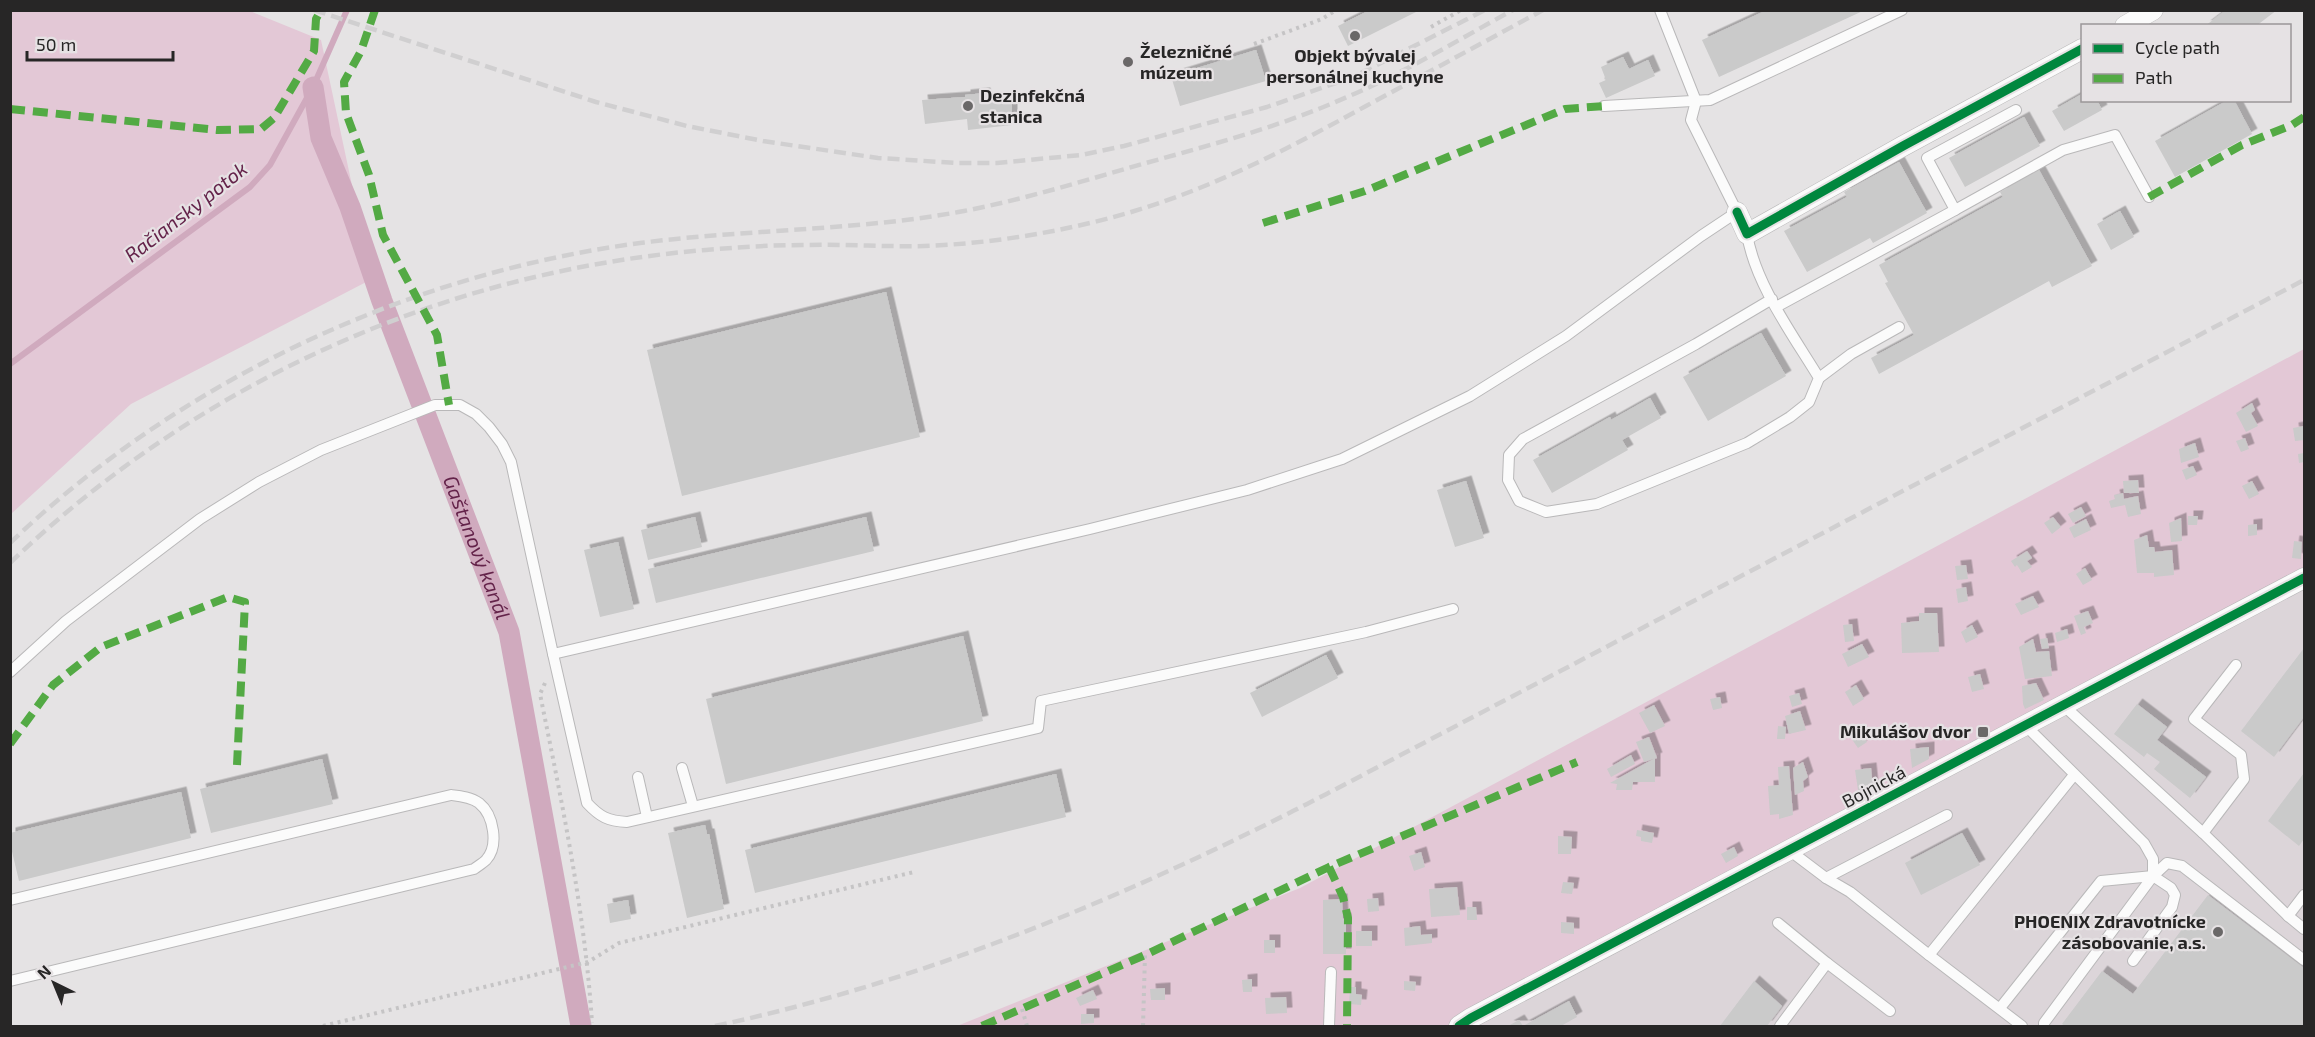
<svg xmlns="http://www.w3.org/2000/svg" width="2315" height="1037" viewBox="0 0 2315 1037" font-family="'Exo 2',sans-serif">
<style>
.built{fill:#dcd5d9}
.green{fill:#e3c8d6}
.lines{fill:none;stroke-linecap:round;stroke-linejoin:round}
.stream{stroke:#d0aabe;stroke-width:6}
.canal{stroke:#d0aabe;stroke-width:21}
.building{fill:#cacaca;filter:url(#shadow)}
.lane-casing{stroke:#b9b8b9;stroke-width:12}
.street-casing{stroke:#b9b8b9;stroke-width:21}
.path{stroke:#c5c4c5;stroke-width:4;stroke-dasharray:3 4.5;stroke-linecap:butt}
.lane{stroke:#fbfbfb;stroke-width:10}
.street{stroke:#fbfbfb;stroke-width:20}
.rail{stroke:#d0cfd0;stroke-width:4.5;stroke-dasharray:12 6;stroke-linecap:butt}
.quiet{stroke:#53aa44;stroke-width:8;stroke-dasharray:15 8;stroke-linecap:butt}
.cycleway-casing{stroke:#e6e2e4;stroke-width:13}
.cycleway{stroke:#00873e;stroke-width:9}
.poi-dot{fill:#6a6868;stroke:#e6e2e4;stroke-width:2}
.labels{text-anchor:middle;stroke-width:4.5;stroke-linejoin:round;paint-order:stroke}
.poi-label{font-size:18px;font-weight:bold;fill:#272626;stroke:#e6e2e4;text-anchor:start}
.street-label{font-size:18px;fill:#272626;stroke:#e6e2e4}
.water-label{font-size:20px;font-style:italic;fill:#64234a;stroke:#e6e2e4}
</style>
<defs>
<filter id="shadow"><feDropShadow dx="5.5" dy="-5.5" stdDeviation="0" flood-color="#0004"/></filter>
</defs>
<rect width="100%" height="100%" fill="#e5e3e4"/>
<path class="built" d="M2304,579V1026H1455Z"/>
<g class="green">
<path d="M11,10L250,11L321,40L372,279L131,404L11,514Z"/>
<path d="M2304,349V579L1455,1026H957L1300,888Z"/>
</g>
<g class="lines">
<path class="stream" d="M10,364L250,187L270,165L313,87L347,10"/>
<path class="canal" id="s1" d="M313,87L321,138L350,207L382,301L509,632L581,1026"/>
</g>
<g class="building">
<path d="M1370,10H1420L1348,46L1338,26Z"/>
<path d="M1767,10H1865L1719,77L1702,40Z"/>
<path d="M2226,10H2277L2256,26H2205Z"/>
<path d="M1256,50L1266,81L1180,106L1171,76Z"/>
<path d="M1623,57L1629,69L1648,60L1655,76L1606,98L1599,83L1606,80L1601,67Z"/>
<path d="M985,93L986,101L1012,97V125L968,130L967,119L925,124L922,100L965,97V95Z"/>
<path d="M2082,94V100H2097L2102,110L2064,131L2052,111Z"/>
<path d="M2228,100H2234L2252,134L2175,177L2155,141Z"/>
<path d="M2024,117L2040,146L1965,187L1949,158Z"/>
<path d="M1899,162L1927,213L1873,243L1870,238L1807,272L1784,231L1847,197L1844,192Z"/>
<path d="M2039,170L2092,266L2052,287L2049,281L1879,374L1871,358L1914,335L1885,283L1888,282L1879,265L2003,197L2000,192Z"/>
<path d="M2120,211L2134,237L2111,250L2097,224Z"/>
<path d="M886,292L920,437L682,496L647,350Z"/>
<path d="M1761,333L1786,376L1708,421L1683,377Z"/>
<path d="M1650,398L1661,418L1622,440L1628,450L1552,493L1533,460L1610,417L1611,420Z"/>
<path d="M2252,403L2255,410L2251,413L2258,426L2246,432L2236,413Z"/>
<path d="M2304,426V440L2295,441L2293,428Z"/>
<path d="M2245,438L2249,449L2241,452L2236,441Z"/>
<path d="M2195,443L2199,457L2181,463L2179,449Z"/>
<path d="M2304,453V462L2299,463L2298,454Z"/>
<path d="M2193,466L2197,475L2186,480L2182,470Z"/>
<path d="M2138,480L2139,493H2124L2123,481Z"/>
<path d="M1466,481L1484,538L1455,547L1437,490Z"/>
<path d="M2252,481L2259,494L2249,499L2242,486Z"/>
<path d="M2123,493L2124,499L2138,496L2141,514L2128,517L2125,505L2111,508L2109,501L2115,499L2114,495Z"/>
<path d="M2081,507L2086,516L2073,523L2068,514Z"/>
<path d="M2188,516H2198L2197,525H2188Z"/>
<path d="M695,517L702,547L648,560L641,530Z"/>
<path d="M866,517L874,551L656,603L648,569Z"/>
<path d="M2053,517L2061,527L2052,534L2044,523Z"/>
<path d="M2181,518L2182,541L2171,542L2169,523Z"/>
<path d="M2086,519L2091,530L2074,538L2069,528Z"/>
<path d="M2257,524V535L2248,536V525Z"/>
<path d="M2147,535L2149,547H2154L2155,552L2172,550L2174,575L2154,577V573H2137L2134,540Z"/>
<path d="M2294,541L2302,542L2301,559L2292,558Z"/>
<path d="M618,542L634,609L600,617L584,550Z"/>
<path d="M2027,551L2032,558L2027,561L2032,567L2022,573L2017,565L2015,567L2011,561Z"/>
<path d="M1966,565L1968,579L1957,580L1955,566Z"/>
<path d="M2085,568L2092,580L2083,585L2076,574Z"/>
<path d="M1966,587L1968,601L1958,603L1956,589Z"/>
<path d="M2033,596L2039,607L2021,615L2015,604Z"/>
<path d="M2088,611L2093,623L2084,627L2086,633L2081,635L2074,616Z"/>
<path d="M1919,613H1937L1939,652L1902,653L1901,623L1919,621Z"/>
<path d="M1852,624L1854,641L1845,642L1843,625Z"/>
<path d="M1972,625L1978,637L1966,643L1961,632Z"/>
<path d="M2067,629L2069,638L2057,642L2055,633Z"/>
<path d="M963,636L983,721L726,784L706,699Z"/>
<path d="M2047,638L2049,648L2042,649L2040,639Z"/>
<path d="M2033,639L2036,652L2049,651L2052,676L2025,679L2019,647Z"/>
<path d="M1862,644L1869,657L1848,667L1842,654Z"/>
<path d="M2304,648V717L2274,757L2241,731Z"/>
<path d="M1326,655L1338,678L1262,717L1250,693Z"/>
<path d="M1980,674L1984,689L1972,692L1968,677Z"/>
<path d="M2036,683L2044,700L2025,709L2023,704L2022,686Z"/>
<path d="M1856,685L1864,699L1853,706L1845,692Z"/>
<path d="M1799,693L1802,704L1792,707L1789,696Z"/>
<path d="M1720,697L1722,708L1713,710L1710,699Z"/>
<path d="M2137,704L2167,727L2157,740L2206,777L2190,798L2154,769L2160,762L2147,753L2144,757L2114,734Z"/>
<path d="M1654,705L1665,726L1650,733L1639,713Z"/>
<path d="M1800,711L1806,730L1789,734L1785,716Z"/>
<path d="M1778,726L1786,727L1785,739H1777Z"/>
<path d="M1861,731L1867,742L1858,748L1851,738Z"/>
<path d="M1649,737L1657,758L1644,762L1636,742Z"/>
<path d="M1929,747V759L1912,768L1910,749Z"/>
<path d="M1631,755L1635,764L1611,777L1607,769Z"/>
<path d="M1655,758V782H1633L1632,790H1616L1617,784L1610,783Z"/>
<path d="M322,759L333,804L211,833L200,789Z"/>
<path d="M1803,762L1808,777L1803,781L1804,791L1795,795L1793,768Z"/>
<path d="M1789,766L1793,815L1779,819V814L1770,815L1768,786L1779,785L1778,767Z"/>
<path d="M1871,768L1873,788L1858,790L1855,770Z"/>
<path d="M2304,773V839L2299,846L2268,821Z"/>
<path d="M1056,774L1066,817L755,893L745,850Z"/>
<path d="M181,792L191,838L19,881L10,843V833Z"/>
<path d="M705,825L707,834H709L724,909L687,918L668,833Z"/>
<path d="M1637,830L1654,833L1652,843L1641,841V837L1636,836Z"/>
<path d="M1962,833L1980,865L1921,895L1905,863Z"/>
<path d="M1558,836L1572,837L1571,854H1558Z"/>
<path d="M1734,847L1738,856L1726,863L1721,854Z"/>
<path d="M1421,852L1425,867L1414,871L1409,856Z"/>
<path d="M1563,882L1574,883L1572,894L1561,893Z"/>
<path d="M1457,887L1460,915L1431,917L1429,889Z"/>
<path d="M2208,895L2304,968V1026H2065L2062,1024L2102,971L2133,994Z"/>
<path d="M1378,898L1379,911L1368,912L1367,899Z"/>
<path d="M1342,899L1343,919L1346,918V954H1323V900Z"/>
<path d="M628,900L631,919L610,923L607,904Z"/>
<path d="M1467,907H1476L1477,920H1467Z"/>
<path d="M1561,922L1574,923V934L1561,933Z"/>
<path d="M1420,926L1421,935L1432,934V943L1405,946L1404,928Z"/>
<rect x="1356" y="931" width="16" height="15"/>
<rect x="1264" y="940" width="11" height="13"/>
<path d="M1252,979V992H1243L1242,980Z"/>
<path d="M1404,981L1416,982L1415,991L1404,990Z"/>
<path d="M1754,981L1782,1006L1767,1026H1720Z"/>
<path d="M1350,987H1356V994L1362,995L1361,1005L1349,1004Z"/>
<path d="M1165,988V1000H1151L1150,989Z"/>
<path d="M1093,990L1097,999L1080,1006L1076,998Z"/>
<path d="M1286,997L1287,1013L1266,1014L1265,998Z"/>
<path d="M1569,1001L1577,1017L1561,1026H1508L1519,1020L1523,1026Z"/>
<path d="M1081,1014H1094V1023L1081,1024Z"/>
</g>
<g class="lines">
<g class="lane-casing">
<g id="lane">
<path d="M1604,106L1710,100L1902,10"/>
<path d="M1955,210L2063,150L2115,135L2149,197"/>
<path d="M1747,234C1755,284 1793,335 1819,378L1809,402L1790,417L1747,443L1597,504L1546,512L1519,501L1508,480L1509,455L1523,439L1696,344L1772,299"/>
<path d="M1776,307L1955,210L1927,158L2016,110"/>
<path d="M1819,378L1851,354L1899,327"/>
<path d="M553,654L587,803C600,817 608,821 627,822L1038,728L1041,701L1366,632L1453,609"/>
<path d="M10,672L66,621L200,519L259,482L321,450L435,405H460L476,414L489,427L502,444L511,462L553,654L1090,529L1247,490L1342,459L1470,396L1566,336L1701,236L1737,212L1691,120L1696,101L1660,10"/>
<path d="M2063,705L2203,833L2288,916L2304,929"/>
<path d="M2025,725L2144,843L2153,859V876"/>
<path d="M682,768L693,806"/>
<path d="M638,777L647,817"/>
<path d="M2203,833L2244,779L2241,755L2194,719L2236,665"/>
<path d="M1789,850L1826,878L1947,815"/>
<path d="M1826,878L1850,892L1929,955L2074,775"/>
<path d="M10,900L451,795C460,796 471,797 479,803C494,815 499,846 486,860C483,863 478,866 474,869L10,981"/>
<path d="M2288,916L2304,895"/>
<path d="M1778,923L1827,963"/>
<path d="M1929,955L2022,1026"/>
<path d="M2000,1008L2101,881L2153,876L2171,888L2175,895L2172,907L2133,961"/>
<path d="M1329,1026L1331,972"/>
<path d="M1780,1026L1827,963L1890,1011"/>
<path d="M2044,1026V1023L2153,876L2167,863L2182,866L2304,960"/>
</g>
</g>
<g class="street-casing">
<g id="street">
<path d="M2125,26L2153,10"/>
<path d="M1737,212L1747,234L1903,146L2082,49"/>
<path d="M1459,1026L1471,1018L2304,578"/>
</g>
</g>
<g class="path">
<path d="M1431,27L1461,10"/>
<path d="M1254,44L1322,19L1336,10"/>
<path d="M545,683L540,694C562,803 585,912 592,1023"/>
<path d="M1022,1009L1027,1026"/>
<path d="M323,1026L588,962L619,943L914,872"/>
<path d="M1143,1026L1145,955"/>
</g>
<use href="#lane" class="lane"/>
<use href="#street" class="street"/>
<g class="rail">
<path d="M314,10L596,102L687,126L763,141L878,158L957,163H997L1081,155L1124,146L1267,107L1353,77L1485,10"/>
<path d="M10,543C181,380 407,274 640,243C748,229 858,231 964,211C1026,199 1086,180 1146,163C1214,144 1282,126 1347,97C1404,73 1458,40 1513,10"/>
<path d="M10,563C200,381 445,271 706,250C740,247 773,245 807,245C846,244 885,247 924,246C980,244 1035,236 1090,223C1192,199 1275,156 1366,106C1425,74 1484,42 1543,10"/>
<path d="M715,1026C934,979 1140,891 1338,788L2304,280"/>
</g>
<g class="quiet">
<path d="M375,10L361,51L344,82L346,113L369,175L383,235L437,335L449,405"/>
<path d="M10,109L217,130L261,129L274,118L314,51L316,19L321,10"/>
<path d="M2149,197L2242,145L2292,125L2304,117"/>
<path d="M1263,223L1365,191L1565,109L1604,106"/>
<path d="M10,744L53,685L101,647L228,597L245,602L237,765"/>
<path d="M1329,867L1343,897L1348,918L1347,1026"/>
<path d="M982,1026L1145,955L1329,867L1577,762"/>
</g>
<g class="cycleway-casing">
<g id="cycleway">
<path d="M1737,212L1747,234L1903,146L2082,49"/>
<path d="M1459,1026L1471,1018L2304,578"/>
</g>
</g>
<use href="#cycleway" class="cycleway"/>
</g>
<g class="poi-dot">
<circle cx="1355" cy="36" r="6"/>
<circle cx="1128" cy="62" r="6"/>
<circle cx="968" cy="106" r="6"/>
<rect x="1977" y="726" width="12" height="12" rx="3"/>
<circle cx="2218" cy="932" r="6"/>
</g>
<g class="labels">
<g class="poi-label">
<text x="1140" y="58">Železničné<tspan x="1140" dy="21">múzeum</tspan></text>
<text x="1355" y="62" text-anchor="middle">Objekt bývalej<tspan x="1355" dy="21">personálnej kuchyne</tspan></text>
<text x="980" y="102">Dezinfekčná<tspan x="980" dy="21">stanica</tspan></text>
<text x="1971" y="738" text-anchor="end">Mikulášov dvor</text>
<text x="2206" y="928" text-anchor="end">PHOENIX Zdravotnícke<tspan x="2206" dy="21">zásobovanie, a.s.</tspan></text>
</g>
<g class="street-label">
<text transform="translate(1874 787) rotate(-28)" y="6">Bojnická</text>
</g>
<g class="water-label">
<text transform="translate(186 212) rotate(-38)" y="7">Račiansky potok</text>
<text dy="7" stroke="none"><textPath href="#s1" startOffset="490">Gaštanový kanál</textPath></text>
</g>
</g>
<rect width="2315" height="1037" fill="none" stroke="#272626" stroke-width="24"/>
<rect x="2081" y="24" width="210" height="78" fill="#e6e2e4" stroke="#9a9798" stroke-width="1.5"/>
<rect x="2093" y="44" width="30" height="9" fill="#00873e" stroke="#9a9798" stroke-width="1.5"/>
<text x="2135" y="54" font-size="18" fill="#272626">Cycle path</text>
<rect x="2093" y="74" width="30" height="9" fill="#53aa44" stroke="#9a9798" stroke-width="1.5"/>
<text x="2135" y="84" font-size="18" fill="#272626">Path</text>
<g transform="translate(54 983) rotate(317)" stroke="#e6e2e4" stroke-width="4.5" paint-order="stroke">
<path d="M0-4.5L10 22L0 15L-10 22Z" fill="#272626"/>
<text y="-9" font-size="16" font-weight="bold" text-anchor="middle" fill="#272626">N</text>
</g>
<path d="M27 51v9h146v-9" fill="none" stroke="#272626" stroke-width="3"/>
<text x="36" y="51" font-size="18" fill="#272626" stroke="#e6e2e4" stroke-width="4.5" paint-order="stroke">50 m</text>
</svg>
